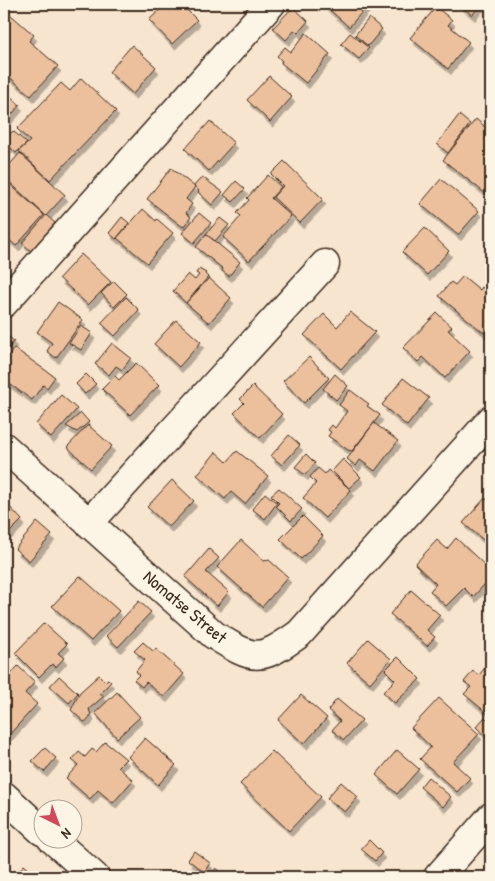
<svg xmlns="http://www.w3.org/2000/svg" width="495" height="881" viewBox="0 0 495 881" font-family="'Patrick Hand',sans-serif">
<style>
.building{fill:#edc09d;stroke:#3b2a1e;filter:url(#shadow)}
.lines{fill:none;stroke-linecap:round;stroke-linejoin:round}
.minor-casing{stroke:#3b2a1e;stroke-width:31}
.minor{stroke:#fcf5e5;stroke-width:28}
.labels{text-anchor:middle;stroke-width:4;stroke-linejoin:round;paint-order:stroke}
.street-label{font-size:18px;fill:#3b2a1e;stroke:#fcf5e5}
</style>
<defs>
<filter id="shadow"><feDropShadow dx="3" dy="5.5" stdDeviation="0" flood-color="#0004"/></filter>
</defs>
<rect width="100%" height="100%" fill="#f8e5cf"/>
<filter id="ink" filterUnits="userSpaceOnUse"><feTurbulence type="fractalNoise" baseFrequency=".02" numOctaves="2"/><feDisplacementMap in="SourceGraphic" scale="10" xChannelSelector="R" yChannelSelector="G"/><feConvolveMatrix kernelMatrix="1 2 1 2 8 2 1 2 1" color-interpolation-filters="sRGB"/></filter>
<g filter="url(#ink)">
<g class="building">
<path d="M166,4H181L197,20L172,44L149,20Z"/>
<path d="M323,4H369L349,27Z"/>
<path d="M459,4H482L472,15Z"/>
<path d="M293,7L308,21L298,33L295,30L286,40L273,28Z"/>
<path d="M436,7L452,20L448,25L469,42L448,69L410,38Z"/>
<path d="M4,9L34,35L29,41L58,66L31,96L4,72Z"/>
<path d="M369,18L382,29L368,46L355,35Z"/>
<path d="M306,33L330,54L306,83L281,63L282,61L277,56L285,47L291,52Z"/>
<path d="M350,33L369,48L359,59L341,44Z"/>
<path d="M132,45L156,67L133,94L109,72Z"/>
<path d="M269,76L292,97L270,122L247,100Z"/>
<path d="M81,78L116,111L50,180L19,151L30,141L17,129L61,83L70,91Z"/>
<path d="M7,93L20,105L6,121L4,119V94L5,96Z"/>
<path d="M459,115L470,124L448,153L437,144Z"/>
<path d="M476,119L491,132L488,138L491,140V187L486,194L443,160Z"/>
<path d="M210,121L234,143L209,171L185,149Z"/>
<path d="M13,131L27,143L16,153L10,147L8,149L4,145V140Z"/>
<path d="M20,153L65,195L46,216L4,177V171Z"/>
<path d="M284,161L323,199L300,223L273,197L283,186L271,174Z"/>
<path d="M171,168L195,187L186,199L192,204L186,213L191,217L183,227L147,199Z"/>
<path d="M268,175L281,187L271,198L291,216L249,261L223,237L241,216L237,213L249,200L247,198Z"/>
<path d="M202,177L223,192L212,205L198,192L199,191L194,186Z"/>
<path d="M4,179L44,215L16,246L4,235Z"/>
<path d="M441,179L479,211L458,235L420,204Z"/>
<path d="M236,181L245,189L233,202L224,195Z"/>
<path d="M143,209L156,221L157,219L173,233L147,263L117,238Z"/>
<path d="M199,213L211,223L194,243L182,233Z"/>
<path d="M46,215L55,223L31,251L22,243Z"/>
<path d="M122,217L129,223L116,239L109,233Z"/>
<path d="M220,218L229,225L215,241L206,234Z"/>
<path d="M425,228L449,251L427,275L402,252Z"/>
<path d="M206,234L240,262L229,276L222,271L223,269L196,247Z"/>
<path d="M81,254L111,282L88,305L59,278Z"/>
<path d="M199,269L206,273L205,274L208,277L186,303L173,291L188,274L195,280L199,275L196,273Z"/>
<path d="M463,276L480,290L482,287L491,295V325L484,333L439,296L451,282L455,285Z"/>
<path d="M209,278L231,298L209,323L186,303Z"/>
<path d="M114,281L127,294L114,307L101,293Z"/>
<path d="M126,297L139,310L115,336L101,323Z"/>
<path d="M58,302L83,320L56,358L47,351L52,343L37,332Z"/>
<path d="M350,312L375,332L341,369L304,335L324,314L337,327Z"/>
<path d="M437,313L452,327L448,330L470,351L445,378L423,357L418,362L403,348Z"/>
<path d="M176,320L201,342L179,367L154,344Z"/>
<path d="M81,326L92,333L81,350L69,343Z"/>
<path d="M4,333L14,341L4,354Z"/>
<path d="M112,343L131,358L122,370L116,366L109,375L95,364Z"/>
<path d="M14,348L55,377L47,388L43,385L32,400L4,380V362Z"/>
<path d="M309,357L329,378L304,403L283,381Z"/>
<path d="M136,363L159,385L130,415L102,389L115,376L119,380Z"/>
<path d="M86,374L96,384L85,394L76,384Z"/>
<path d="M335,374L348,386L336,400L323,389Z"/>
<path d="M403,378L429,398L407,426L382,405Z"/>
<path d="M253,386L282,414L260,438L234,413L244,403L240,399Z"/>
<path d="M350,390L369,404L367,406L380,415L352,451L348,450L328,436L331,432L328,430L332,425L335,428L347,411L339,405Z"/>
<path d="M61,395L77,409L51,438L36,424Z"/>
<path d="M81,413L89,422L77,432L66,426Z"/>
<path d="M374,423L398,441L375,471L360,460L356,466L347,459Z"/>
<path d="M88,425L112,446L91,469L67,447Z"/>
<path d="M289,435L300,445L282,465L271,456Z"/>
<path d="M237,451L268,476L245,504L231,492L225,499L197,475L216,452L227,462Z"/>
<path d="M306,454L315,463L305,475L295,467Z"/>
<path d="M343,459L361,477L349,488L332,471Z"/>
<path d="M318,468L325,474L328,470L351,490L325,518L303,498L316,483L310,477Z"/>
<path d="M172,480L194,501L169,527L147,507Z"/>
<path d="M279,488L302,509L291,521L276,506L279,503L271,495Z"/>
<path d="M265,493L277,503L265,519L252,509Z"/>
<path d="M485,498L491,503V538L487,543L463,523Z"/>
<path d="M4,501L22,520L4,538Z"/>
<path d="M303,516L323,536L301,559L280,539Z"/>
<path d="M37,522L52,535L29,561L15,549Z"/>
<path d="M456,538L491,571V592L484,585L473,597L464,588L446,606L430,591L436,584L415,564L437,540L447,549Z"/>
<path d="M241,540L264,561L269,560L288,577L262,607L217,567Z"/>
<path d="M209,549L219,558L206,572L229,592L217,606L185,577Z"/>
<path d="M80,576L119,611L91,641L52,606Z"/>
<path d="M411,590L440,615L427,630L435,637L427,646L390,614Z"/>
<path d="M139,601L151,612L118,647L106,636Z"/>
<path d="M44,623L67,644L58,653L64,658L56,667L52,664L39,677L15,653Z"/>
<path d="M368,639L391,659L370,683L347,663Z"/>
<path d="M143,642L153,651L156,649L184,674L164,697L146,682L142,687L134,680L139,675L136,671L145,660L134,651Z"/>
<path d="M398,657L420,679L395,703L383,692L395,680L385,670Z"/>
<path d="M488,664L491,667V711L488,714L464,694L471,687L464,682L473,671L479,675Z"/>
<path d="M18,666L35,682L25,693L37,704L9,735L4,730V682Z"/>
<path d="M99,675L105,681L108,679L111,682L100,693L104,696L89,709L91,715L88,720L84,722L71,710L80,692Z"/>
<path d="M59,676L78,693L69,703L50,686Z"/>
<path d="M117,692L140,717L117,738L95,713Z"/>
<path d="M301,695L327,718L304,744L278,720Z"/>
<path d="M439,698L479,734L453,762L470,778L457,792L420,759L431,747L411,728Z"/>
<path d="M337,699L362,720L344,740L332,730L340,721L328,710Z"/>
<path d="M485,717L491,723V741L476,727Z"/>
<path d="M145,738L176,765L158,785L128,757Z"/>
<path d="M105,742L126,759L118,767L133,780L113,803L98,790L90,799L66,778L78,765L72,760L79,752L85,757L92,749L96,752Z"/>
<path d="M45,748L56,758L44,772L32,761Z"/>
<path d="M397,750L419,769L397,794L376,775Z"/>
<path d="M272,751L321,797L289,831L240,784Z"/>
<path d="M428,777L451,797L443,807L420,787Z"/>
<path d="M341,782L358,797L345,812L327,798Z"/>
<path d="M369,840L382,853L375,861L361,849Z"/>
<path d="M194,851L210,863L204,872L188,860Z"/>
<path d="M24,865L31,871L32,869L35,872L33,875L36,877H13Z"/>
<path d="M216,868L228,877H209Z"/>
</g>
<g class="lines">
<g class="minor-casing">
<g id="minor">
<path d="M4,303L271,4"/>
<path d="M4,447L214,635C255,661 259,662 299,634L491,420"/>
<path d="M89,523L325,264"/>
<path d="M4,796L42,831"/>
<path d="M51,838L95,877"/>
<path d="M438,877L491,817"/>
</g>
</g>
<use href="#minor" class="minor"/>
</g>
</g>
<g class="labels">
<g class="street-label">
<text transform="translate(185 607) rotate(40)" y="6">Nomatse Street</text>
</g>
</g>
<rect width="495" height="881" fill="none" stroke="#fcf5e5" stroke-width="20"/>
<rect x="10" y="10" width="475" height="861" fill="none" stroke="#3b2a1e" stroke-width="2" filter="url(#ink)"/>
<g transform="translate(58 824) rotate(138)"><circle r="24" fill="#fcf5e5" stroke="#afa495"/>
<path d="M0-4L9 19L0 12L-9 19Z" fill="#d1495b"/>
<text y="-8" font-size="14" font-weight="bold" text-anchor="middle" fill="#3b2a1e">N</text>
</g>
</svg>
